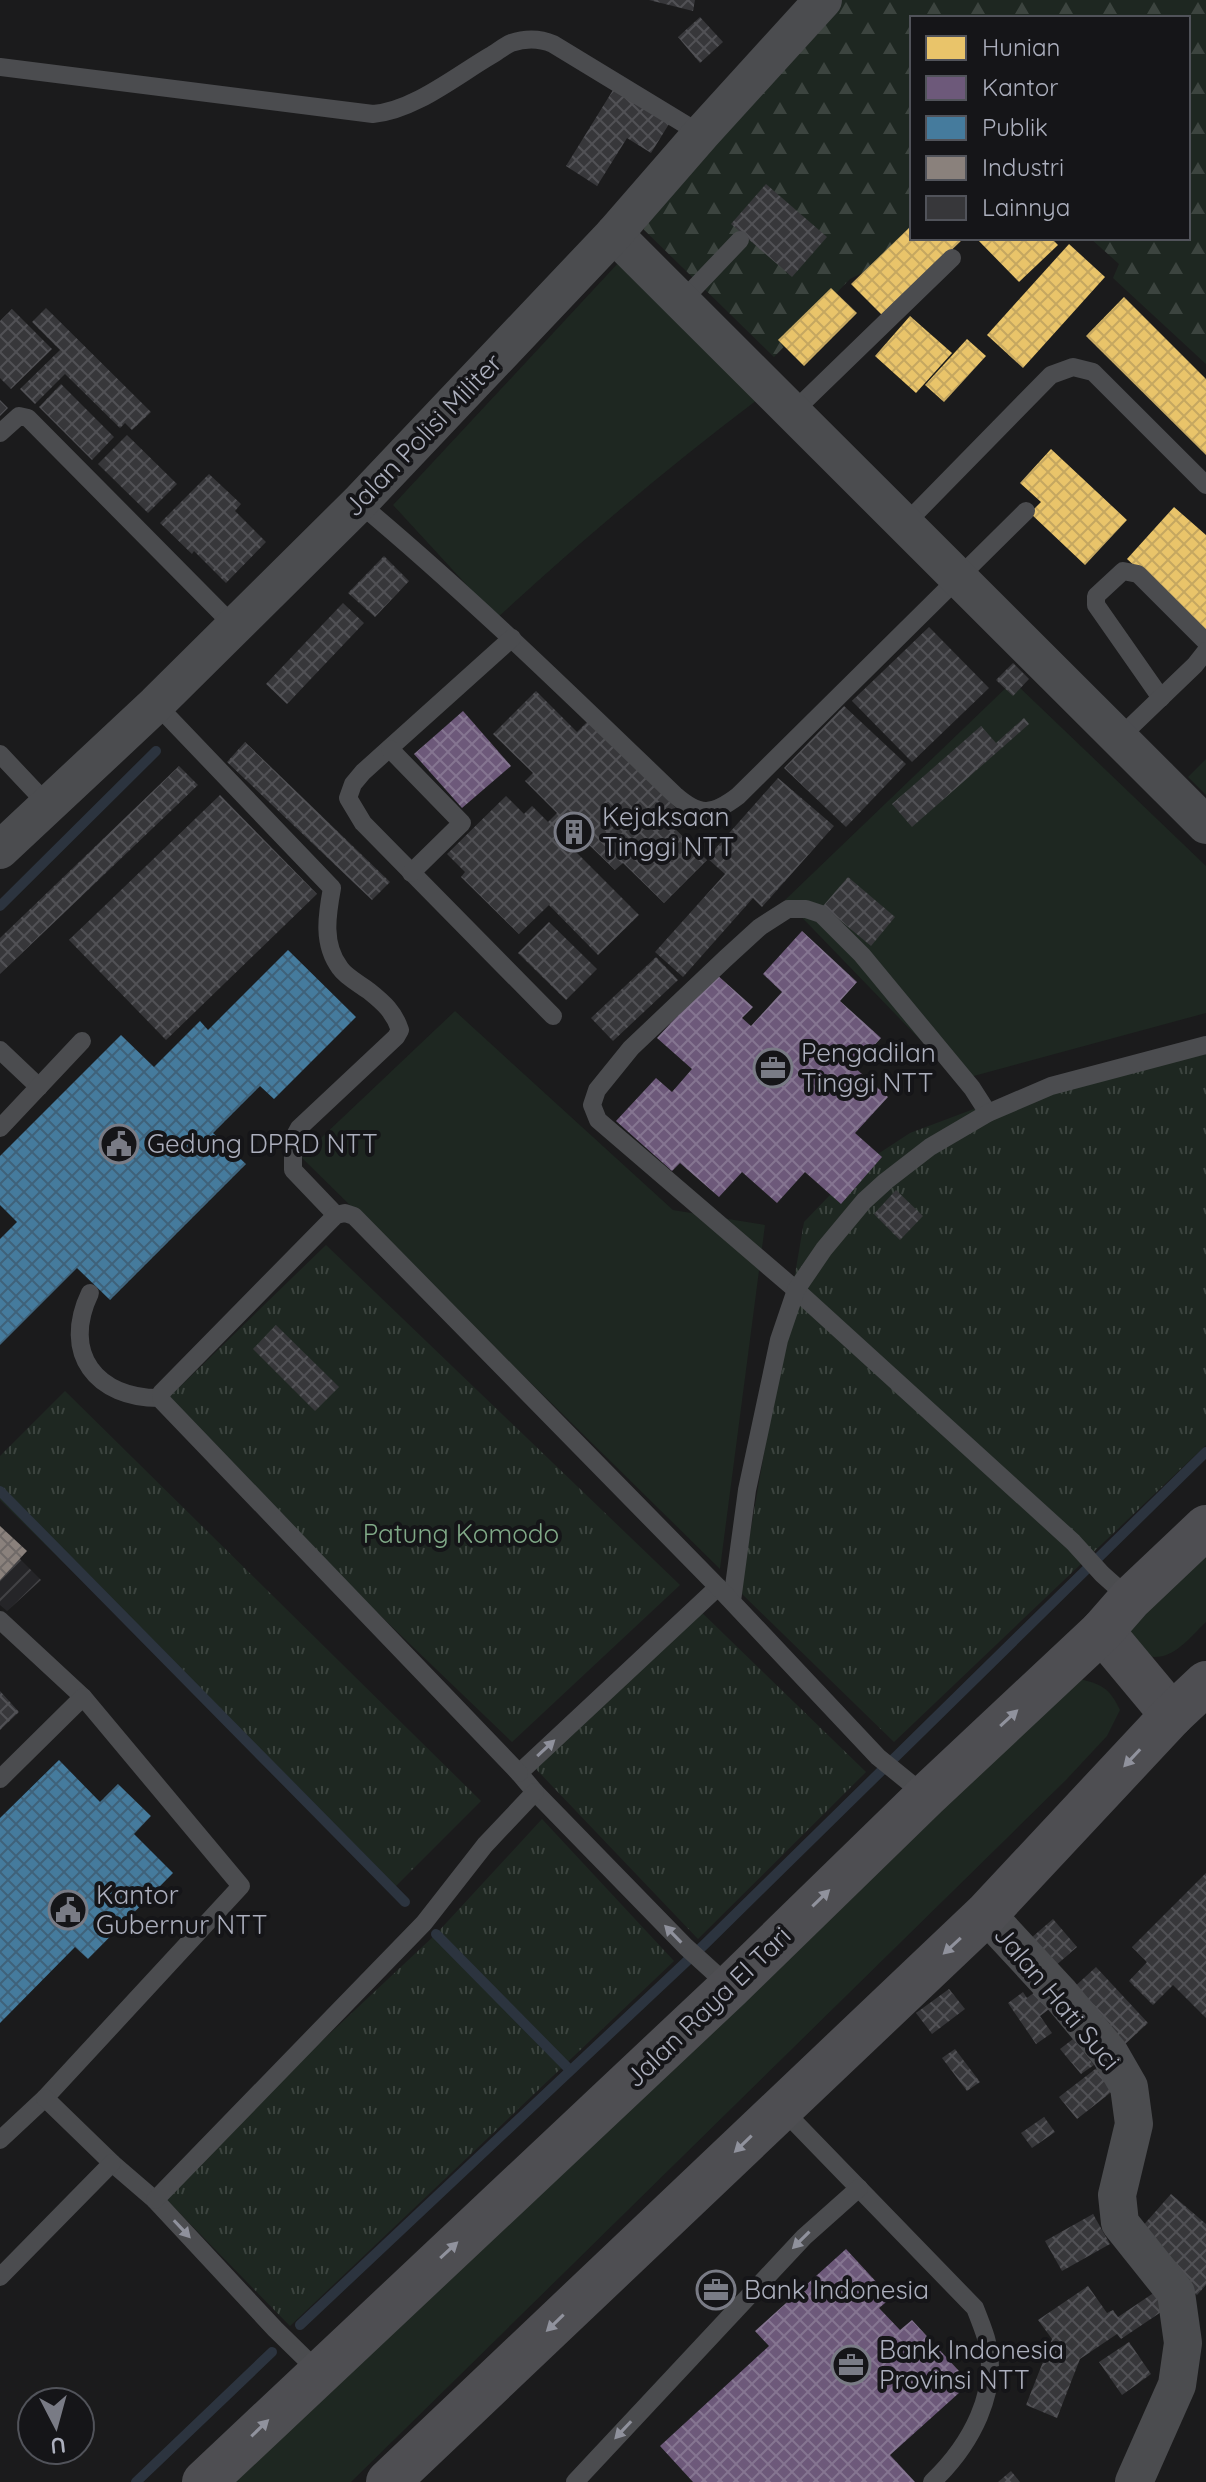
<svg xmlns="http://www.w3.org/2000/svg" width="1206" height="2482" viewBox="0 0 1206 2482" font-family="Quicksand,sans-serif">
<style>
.industrial{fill:url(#industrial-furrows)}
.grass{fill:#1e2721}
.forest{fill:url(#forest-firs)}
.park{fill:url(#park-tufts)}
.homes{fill:url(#homes-cross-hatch)}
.offices{fill:url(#offices-cross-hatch)}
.public{fill:url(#public-cross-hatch)}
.industry{fill:url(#industry-cross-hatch)}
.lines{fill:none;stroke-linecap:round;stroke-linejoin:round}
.stream{stroke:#2c343f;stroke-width:10}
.building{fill:url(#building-cross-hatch)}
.lane{stroke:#4b4c4f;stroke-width:18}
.street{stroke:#4b4c4f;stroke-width:38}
.primary{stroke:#4e4e52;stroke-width:44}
.oneway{fill:#90929d}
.oneway2{fill:#8f919c}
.labels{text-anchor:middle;stroke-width:8;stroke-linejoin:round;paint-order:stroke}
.street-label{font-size:26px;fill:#acafbd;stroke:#151518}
.poi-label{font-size:26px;fill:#acafbd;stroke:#151518;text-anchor:start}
.park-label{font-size:26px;fill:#81aa88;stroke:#151518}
</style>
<defs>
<pattern id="industrial-furrows" width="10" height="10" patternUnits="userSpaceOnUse" patternTransform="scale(2)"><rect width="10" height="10" fill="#252528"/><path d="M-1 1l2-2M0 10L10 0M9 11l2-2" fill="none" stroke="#424245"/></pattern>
<pattern id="forest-firs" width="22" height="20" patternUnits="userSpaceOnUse" patternTransform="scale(2)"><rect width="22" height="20" fill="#1e2721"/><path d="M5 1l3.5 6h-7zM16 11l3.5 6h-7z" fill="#3c443f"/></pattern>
<pattern id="park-tufts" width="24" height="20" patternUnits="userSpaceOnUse" patternTransform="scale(2)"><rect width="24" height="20" fill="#1e2721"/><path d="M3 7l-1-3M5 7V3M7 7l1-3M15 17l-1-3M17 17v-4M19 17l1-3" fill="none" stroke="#3c443f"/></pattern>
<pattern id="homes-cross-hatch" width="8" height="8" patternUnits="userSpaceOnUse" patternTransform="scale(2)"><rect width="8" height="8" fill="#e9c46a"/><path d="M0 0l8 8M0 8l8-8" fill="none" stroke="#c5a760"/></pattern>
<pattern id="offices-cross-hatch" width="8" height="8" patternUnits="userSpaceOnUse" patternTransform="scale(2)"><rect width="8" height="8" fill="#6d597a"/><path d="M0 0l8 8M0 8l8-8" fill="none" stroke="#857591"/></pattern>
<pattern id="public-cross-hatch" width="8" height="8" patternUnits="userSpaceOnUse" patternTransform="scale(2)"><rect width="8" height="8" fill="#457b9d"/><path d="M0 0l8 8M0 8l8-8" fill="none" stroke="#3f627a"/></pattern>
<pattern id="industry-cross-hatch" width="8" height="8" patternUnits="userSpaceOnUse" patternTransform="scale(2)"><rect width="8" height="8" fill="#8a817c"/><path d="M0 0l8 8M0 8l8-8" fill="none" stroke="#706a68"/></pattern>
<pattern id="building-cross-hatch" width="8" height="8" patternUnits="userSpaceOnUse" patternTransform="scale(2)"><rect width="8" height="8" fill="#37373a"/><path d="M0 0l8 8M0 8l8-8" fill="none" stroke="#515155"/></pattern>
</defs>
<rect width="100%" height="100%" fill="#1b1b1c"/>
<path class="industrial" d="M0,1539L41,1580L7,1611L0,1605Z"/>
<g class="grass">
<path d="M620,261L757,400C667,468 581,541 497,618L393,505Z"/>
<path d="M1013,681L1206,866V1013L959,1080L785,900Z"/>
<path d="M1206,759V795L1188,777Z"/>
<path d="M455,1011L673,1210L765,1225L720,1569L301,1157Z"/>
<path d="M1206,1545V1622C1184,1643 1167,1669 1134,1651L1126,1621Z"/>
<path d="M1076,1678C1101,1684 1109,1687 1120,1710L1107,1736L1066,1780L351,2482H222Z"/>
</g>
<path class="forest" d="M814,0H1206V364L1113,278L1119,264L1090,238H1188V18H912V238L915,247L850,279L774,357L636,222Z"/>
<g class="park">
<path d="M1206,1039V1445L894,1742L740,1592L804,1222L855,1169L910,1133L1027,1089Z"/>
<path d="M326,1245L680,1585L512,1742L161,1405Z"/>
<path d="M65,1391L481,1801L394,1888L0,1500V1456Z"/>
<path d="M692,1603L866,1772L698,1939L534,1767Z"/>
<path d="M542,1819L674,1961L290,2326L160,2193L436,1934Z"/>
</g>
<g class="homes">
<path d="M912,225V238H964L883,316L851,284Z"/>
<path d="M976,238H1051L1058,245L1019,282Z"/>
<path d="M1069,244L1105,277L1023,368L987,335Z"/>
<path d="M831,288L857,313L804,366L778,340Z"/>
<path d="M1124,297L1206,379V455L1086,336Z"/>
<path d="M910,316L952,353L916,393L875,356Z"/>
<path d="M967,339L986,356L944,402L925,385Z"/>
<path d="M1051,449L1127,520L1085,565L1030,513L1041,502L1020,483Z"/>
<path d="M1174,507L1206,535V630L1127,559Z"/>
</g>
<g class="offices">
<path d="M463,711L511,766L462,808L414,754Z"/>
<path d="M802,931L857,982L840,1001L881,1038L854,1067L888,1097L855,1133L882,1157L841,1204L805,1172L777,1203L742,1172L719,1197L680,1163L672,1171L616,1121L656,1078L672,1092L692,1069L657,1038L716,974L753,1007L742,1018L751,1026L782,992L763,974Z"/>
<path d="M846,2249L891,2298L879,2308L900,2330L912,2320L970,2383L890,2455L915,2482H693L660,2446L769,2346L755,2331Z"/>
</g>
<g class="public">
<path d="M288,950L356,1017L274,1099L260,1086L213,1133L246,1164L110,1300L77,1268L0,1345V1239L17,1222L0,1205V1156L121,1035L154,1067L200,1021L208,1030Z"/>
<path d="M59,1760L100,1802L118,1784L151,1816L134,1834L173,1873L88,1959L75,1947L0,2023V1818Z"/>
</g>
<path class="industry" d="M0,1526L27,1551L0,1580Z"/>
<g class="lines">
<g class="stream">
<path d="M0,906L156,751"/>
<path d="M0,1491L405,1902"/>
<path d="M436,1934L570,2070"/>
<path d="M300,2325L704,1945L1206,1452"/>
<path d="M136,2482L272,2352"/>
</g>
</g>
<g class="building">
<path d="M649,0H695L693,11Z"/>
<path d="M700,17L723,42L700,63L678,37Z"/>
<path d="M613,90L669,124L651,153L627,138L597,186L566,166Z"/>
<path d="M766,184L827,237L792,277L731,224Z"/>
<path d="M46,308L151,412L132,430L125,423L120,428L65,374L35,404L20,389L60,350L32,322Z"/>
<path d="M12,309L52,349L11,389L0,378V321Z"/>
<path d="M61,384L114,437L92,460L39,407Z"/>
<path d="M0,400L8,408L0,416Z"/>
<path d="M127,435L177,484L148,513L98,464Z"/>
<path d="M209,474L241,504L235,511L266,542L226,583L194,551L192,554L160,523Z"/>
<path d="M384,556L409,581L375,617L348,593Z"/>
<path d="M343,603L364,623L287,704L266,684Z"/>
<path d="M929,627L989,688L912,762L852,701Z"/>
<path d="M1013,663L1029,679L1013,696L996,680Z"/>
<path d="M536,691L577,732L588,721L676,808L665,819L707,860L664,903L623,863L615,870L586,842L576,852L639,915L598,955L549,905L519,934L461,877L465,872L447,854L506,796L524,814L532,806L548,822L557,813L525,781L533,773L493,734Z"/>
<path d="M844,706L906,764L846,827L784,768Z"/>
<path d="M1024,718L1029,724L912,827L892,804L981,726L996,743Z"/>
<path d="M245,742L390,882L372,900L227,762Z"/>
<path d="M179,766L198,785L0,974V938Z"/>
<path d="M778,778L834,826L762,907L753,898L683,977L655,952L725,874L707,858Z"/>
<path d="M220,795L317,894L166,1040L69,940Z"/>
<path d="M848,877L895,917L871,946L823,906Z"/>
<path d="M549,922L597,969L566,1000L518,953Z"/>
<path d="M656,957L678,980L613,1041L591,1018Z"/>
<path d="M896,1190L923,1216L900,1240L874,1214Z"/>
<path d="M276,1325L339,1387L315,1411L253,1349Z"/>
<path d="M0,1691L19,1712L0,1730Z"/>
<path d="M1206,1873V2018L1173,1985L1153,2005L1129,1981L1147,1962L1132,1947Z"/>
<path d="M1053,1919L1077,1947L1047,1973L1023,1945Z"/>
<path d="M1096,1967L1148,2023L1123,2046L1071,1990Z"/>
<path d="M949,1989L965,2009L932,2034L916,2013Z"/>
<path d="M1039,1989L1052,2007L1040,2016L1052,2033L1036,2044L1008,2003L1023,1992L1027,1998Z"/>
<path d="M1073,2039L1094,2065L1081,2074L1060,2049Z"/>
<path d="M955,2049L980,2082L967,2091L942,2058Z"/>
<path d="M1107,2060L1124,2082L1077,2119L1059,2097Z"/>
<path d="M1044,2117L1055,2132L1032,2148L1021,2133Z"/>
<path d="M1171,2194L1206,2224V2285L1197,2295L1133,2237Z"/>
<path d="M1093,2214L1110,2244L1062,2271L1045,2241Z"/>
<path d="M1088,2286L1107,2313L1113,2310L1118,2317L1158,2290L1170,2306L1121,2339L1117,2334L1080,2359L1057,2418L1026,2405L1052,2339L1038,2320Z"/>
<path d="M1129,2342L1151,2374L1122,2395L1099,2362Z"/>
<path d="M1011,2471L1020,2482H998Z"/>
</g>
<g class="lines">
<g class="lane">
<path d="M0,67L373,114C413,111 456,76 490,56C497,52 504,46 511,43C526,38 539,38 553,44L701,134"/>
<path d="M682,301L740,240"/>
<path d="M793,412L952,258"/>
<path d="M0,433L19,416L28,418L235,627"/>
<path d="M359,503C469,595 571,695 675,795C699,816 712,816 738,796L1026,511"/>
<path d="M905,524L1051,375L1073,367L1093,372L1206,485"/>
<path d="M512,638L363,772L353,784L348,798L363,823L553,1016"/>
<path d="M1161,698L1096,605V596L1123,571L1138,574L1206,642"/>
<path d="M156,704L332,888C327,915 322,944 340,968C346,977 360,984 369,991C384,1003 394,1012 400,1030L396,1037L299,1128L293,1139V1170L336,1215"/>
<path d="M1119,738L1195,665L1206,651"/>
<path d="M390,749L462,823L411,873"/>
<path d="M0,754L48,805"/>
<path d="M0,1050L39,1087"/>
<path d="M988,1113L972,1088L862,955L821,914L806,909H788L760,927L726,958L631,1048L597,1090L592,1105L598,1120L796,1290L1073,1542L1102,1574L1130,1599"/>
<path d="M0,1128L82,1041"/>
<path d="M90,1293C61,1353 96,1399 161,1398"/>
<path d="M718,1587L519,1773L535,1792L686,1947L730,1987"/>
<path d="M732,1601L747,1490L779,1340L796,1290L824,1249L864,1201L886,1181L930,1147L988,1113L1051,1086L1206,1045"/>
<path d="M0,1620L83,1697"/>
<path d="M519,1773L162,1401L161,1393L336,1215L345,1213L354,1216L718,1587L878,1757L926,1796"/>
<path d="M0,1779L83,1697L241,1886L45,2098L0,2140"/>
<path d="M45,2098L112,2163L155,2200L275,2329L319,2372"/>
<path d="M781,2108L975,2308C979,2318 983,2328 986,2338C1001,2391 970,2446 932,2482"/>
<path d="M155,2200L424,1923L485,1845L535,1792"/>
<path d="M0,2277L112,2163"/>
<path d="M575,2482L804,2237L859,2188"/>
</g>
<g class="street">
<path d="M614,234L1206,825"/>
<path d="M0,850L156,704L359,503L614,234L701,134L823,0"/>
<path d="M986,1914L1060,1994L1110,2054L1129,2087L1134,2124L1117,2195L1120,2223L1176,2293L1183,2343L1177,2385L1134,2482"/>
</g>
<g class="primary">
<path d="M1102,1631L1172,1715"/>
<path d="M204,2482L730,1987L926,1796L1102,1631L1130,1599L1206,1527"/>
<path d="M388,2482L986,1914L1172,1715L1206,1683"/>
</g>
</g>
<defs><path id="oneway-solid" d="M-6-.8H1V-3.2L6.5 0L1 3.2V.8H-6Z" transform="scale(2)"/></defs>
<g class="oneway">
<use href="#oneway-solid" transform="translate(1009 1718) rotate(-43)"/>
<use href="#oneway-solid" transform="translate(1132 1758) rotate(133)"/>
<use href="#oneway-solid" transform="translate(821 1898) rotate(-44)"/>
<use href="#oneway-solid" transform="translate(952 1946) rotate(137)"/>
<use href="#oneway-solid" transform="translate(743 2144) rotate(136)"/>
<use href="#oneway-solid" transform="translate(449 2250) rotate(-43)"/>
<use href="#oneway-solid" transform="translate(555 2323) rotate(136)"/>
<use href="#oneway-solid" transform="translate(260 2428) rotate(-44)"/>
</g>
<g class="oneway2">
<use href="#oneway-solid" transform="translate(546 1748) rotate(-43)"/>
<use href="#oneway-solid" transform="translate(673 1934) rotate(-134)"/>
<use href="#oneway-solid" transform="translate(182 2229) rotate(47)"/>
<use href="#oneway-solid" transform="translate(801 2240) rotate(135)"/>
<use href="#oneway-solid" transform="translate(623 2430) rotate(133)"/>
</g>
<defs>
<g id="building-ring" transform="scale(2)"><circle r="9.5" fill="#151518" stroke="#797b85" stroke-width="1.5"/><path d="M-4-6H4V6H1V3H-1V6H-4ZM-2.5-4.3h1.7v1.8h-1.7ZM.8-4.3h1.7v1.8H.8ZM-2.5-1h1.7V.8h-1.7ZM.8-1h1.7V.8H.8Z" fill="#797b85"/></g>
<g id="office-ring" transform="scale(2)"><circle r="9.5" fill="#151518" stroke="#797b85" stroke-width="1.5"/><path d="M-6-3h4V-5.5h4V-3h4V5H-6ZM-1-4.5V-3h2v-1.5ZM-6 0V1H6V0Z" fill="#797b85"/></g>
<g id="civic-ring" transform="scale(2)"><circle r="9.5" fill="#151518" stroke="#797b85" stroke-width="1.5"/><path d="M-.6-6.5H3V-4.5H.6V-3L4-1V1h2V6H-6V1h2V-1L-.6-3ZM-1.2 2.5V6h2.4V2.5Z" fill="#797b85"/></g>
</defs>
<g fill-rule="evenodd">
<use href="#building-ring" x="574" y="832"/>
<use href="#office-ring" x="773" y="1068"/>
<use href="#civic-ring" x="119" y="1144"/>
<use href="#civic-ring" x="68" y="1910"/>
<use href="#office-ring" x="716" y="2290"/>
<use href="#office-ring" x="851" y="2365"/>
</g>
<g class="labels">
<g class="street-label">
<text transform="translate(423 435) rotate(-46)" y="9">Jalan Polisi Militer</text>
<text transform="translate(1057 1998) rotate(50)" y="9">Jalan Hati Suci</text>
<text transform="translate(708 2007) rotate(-44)" y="9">Jalan Raya El Tari</text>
</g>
<g class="poi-label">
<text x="602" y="826">Kejaksaan<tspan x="602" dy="30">Tinggi NTT</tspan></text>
<text x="801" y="1062">Pengadilan<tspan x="801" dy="30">Tinggi NTT</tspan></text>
<text x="147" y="1153">Gedung DPRD NTT</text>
<text x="96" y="1904">Kantor<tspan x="96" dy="30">Gubernur NTT</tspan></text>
<text x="744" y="2299">Bank Indonesia</text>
<text x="879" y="2359">Bank Indonesia<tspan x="879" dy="30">Provinsi NTT</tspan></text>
</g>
<g class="park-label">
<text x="461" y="1543">Patung Komodo</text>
</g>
</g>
<rect x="910" y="16" width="280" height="224" fill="#151518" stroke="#51535a" stroke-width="2"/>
<rect x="926" y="36" width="40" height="24" fill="#e9c46a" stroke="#51535a" stroke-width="2"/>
<text x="982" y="56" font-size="24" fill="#acafbd">Hunian</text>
<rect x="926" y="76" width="40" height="24" fill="#6d597a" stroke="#51535a" stroke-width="2"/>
<text x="982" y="96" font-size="24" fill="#acafbd">Kantor</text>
<rect x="926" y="116" width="40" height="24" fill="#457b9d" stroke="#51535a" stroke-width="2"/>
<text x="982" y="136" font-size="24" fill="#acafbd">Publik</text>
<rect x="926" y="156" width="40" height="24" fill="#8a817c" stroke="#51535a" stroke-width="2"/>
<text x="982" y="176" font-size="24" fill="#acafbd">Industri</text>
<rect x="926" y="196" width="40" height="24" fill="#37373a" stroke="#51535a" stroke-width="2"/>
<text x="982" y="216" font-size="24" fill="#acafbd">Lainnya</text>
<g transform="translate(56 2426) rotate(174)"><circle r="38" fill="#151518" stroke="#51535a" stroke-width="2"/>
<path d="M0-6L14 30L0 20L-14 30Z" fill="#797b85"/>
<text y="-12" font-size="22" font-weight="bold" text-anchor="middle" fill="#acafbd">U</text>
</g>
</svg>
